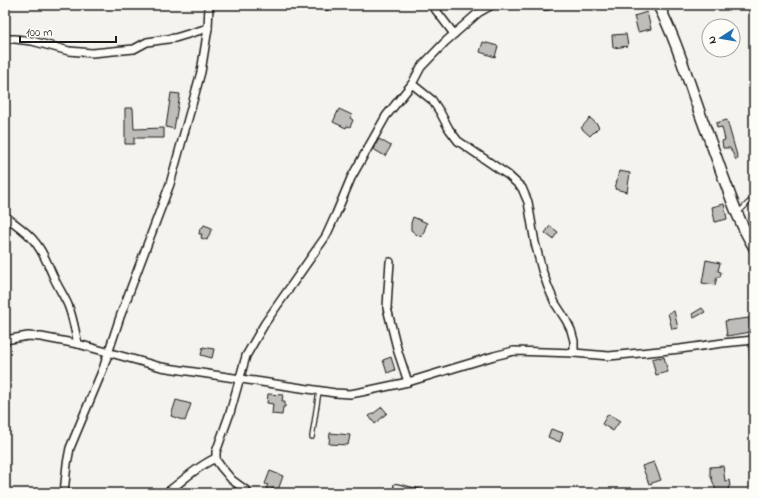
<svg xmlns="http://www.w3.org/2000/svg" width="759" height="498" viewBox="0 0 759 498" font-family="'Indie Flower',sans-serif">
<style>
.building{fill:#bebdba;stroke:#1c1c1c}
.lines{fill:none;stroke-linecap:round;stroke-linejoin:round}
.service-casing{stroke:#1c1c1c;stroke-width:6}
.minor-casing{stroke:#1c1c1c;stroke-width:10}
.secondary-casing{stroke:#1c1c1c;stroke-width:13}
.service{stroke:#fdfcf7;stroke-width:3.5}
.minor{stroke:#fdfcf7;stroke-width:7}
.secondary{stroke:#fdfcf7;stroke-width:10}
</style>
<rect width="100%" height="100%" fill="#f4f3ee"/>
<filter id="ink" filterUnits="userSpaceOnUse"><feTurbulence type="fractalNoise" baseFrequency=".025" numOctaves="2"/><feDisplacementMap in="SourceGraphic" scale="8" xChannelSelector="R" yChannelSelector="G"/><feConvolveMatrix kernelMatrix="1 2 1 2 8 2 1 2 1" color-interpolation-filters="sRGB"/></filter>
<g filter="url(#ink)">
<g class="building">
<path d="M647,12L651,29L638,32L634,16Z"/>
<path d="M626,34L628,46L613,48L612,35Z"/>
<path d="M483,42L498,46L495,57L480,52Z"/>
<path d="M171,93L180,94L174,129L166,127Z"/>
<path d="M125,108H133L134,129L164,128V138H134V144H125Z"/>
<path d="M339,109L352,115L350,118L353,120L350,127L347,126L346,128L333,122Z"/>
<path d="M590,118L598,125H597L599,127L590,136L581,128Z"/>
<path d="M727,120L738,159L736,160L730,148H723L722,141L725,140L722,127L717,128L716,123Z"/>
<path d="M379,139L391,146L385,156L373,149Z"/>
<path d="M619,171L630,173L627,192L615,189Z"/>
<path d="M724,204L727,219L715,222L712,207Z"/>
<path d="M413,217L427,223L422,237L417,235L411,230V223Z"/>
<path d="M204,225L212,228L207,240L201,238L202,234H199L200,228H202Z"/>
<path d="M550,226L558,232L553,239L545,233Z"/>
<path d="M706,260L720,263L718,271L721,272L720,277H717L715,285L702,283Z"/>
<path d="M702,308L705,312L694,318L692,314Z"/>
<path d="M674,311L678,328L672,329L668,313Z"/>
<path d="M749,318L751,332L727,336L725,321Z"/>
<path d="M754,345V360H750L749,346Z"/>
<path d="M203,347L214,349L212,358L201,355Z"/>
<path d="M391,357L395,370L387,373L383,360Z"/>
<path d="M660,357V358L664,357L668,372L656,375L652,359Z"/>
<path d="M268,394L283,395L282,401H285V407H283L282,415L272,414L273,404L267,403Z"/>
<path d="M176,400L191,404L185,421L171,416Z"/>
<path d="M382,407L387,413L375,424L369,416L374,413Z"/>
<path d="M608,414L620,421L613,431L602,424Z"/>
<path d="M551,429L563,433L560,442L548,437Z"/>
<path d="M330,433L350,435L348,445L329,444Z"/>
<path d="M654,462L661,480L649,484L642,466Z"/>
<path d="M723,466L725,481L729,480L730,486L728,487L729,490L722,493H717L710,474V467Z"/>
<path d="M270,471L283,476L278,490L272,488L271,491L266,488L268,485L265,484Z"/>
</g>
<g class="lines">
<g class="service-casing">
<g id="service">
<path d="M738,213L748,203L754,198"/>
<path d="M312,437L319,391"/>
<path d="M396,486L425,493"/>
</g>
</g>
<g class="minor-casing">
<g id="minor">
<path d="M318,5L329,6L336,5"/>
<path d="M432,5L454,34"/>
<path d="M542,5L546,6L550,5"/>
<path d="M5,39H15L32,41L69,51L92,53L134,49L147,42L175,38L208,28"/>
<path d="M412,84L432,100L440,112L449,129L458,141L508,175L522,188L528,202L535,243L542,270L548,287L555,303L566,320L571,330L574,341V353"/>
<path d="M5,216C15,224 28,232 35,242C44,253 48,265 54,278C58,287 64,296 68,305C73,317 75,331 78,344"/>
<path d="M390,262L388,290L387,308L398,352L408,382"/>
<path d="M5,340L28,336L41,337L78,344L161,367L335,393L350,394L361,392L408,382L494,356L514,351L574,353L609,356L680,349L723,343L754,340"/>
<path d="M64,493L67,464L70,448L103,369L120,317L170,184L201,72L208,28L209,5"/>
<path d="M166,493C183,481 197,466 216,458"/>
<path d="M248,493L247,491L232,480L221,467L216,460V452L230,413L246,356L265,323L326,236L336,214L351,178L386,116L412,84L421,67L445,42L478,13L492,5"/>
</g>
</g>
<g class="secondary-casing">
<path id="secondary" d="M658,5C675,37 685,71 697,105C704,126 713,147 720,168C730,195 739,223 754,247"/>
</g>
<use href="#service" class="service"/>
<use href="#minor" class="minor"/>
<use href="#secondary" class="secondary"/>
</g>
</g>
<rect width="759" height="498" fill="none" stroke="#fdfcf7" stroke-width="20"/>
<rect x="10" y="10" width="739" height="478" fill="none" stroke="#1c1c1c" stroke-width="1.5" filter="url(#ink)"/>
<g transform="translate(721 38) rotate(258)"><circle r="19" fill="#fdfcf7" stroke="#a3a29f"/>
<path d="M0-3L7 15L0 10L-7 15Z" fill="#1f6fb2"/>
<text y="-6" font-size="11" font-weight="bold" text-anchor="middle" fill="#1c1c1c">N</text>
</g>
<path d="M20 36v6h96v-6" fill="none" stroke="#1c1c1c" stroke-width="2"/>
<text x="26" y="36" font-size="12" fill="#1c1c1c" stroke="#fdfcf7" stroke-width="3" paint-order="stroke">100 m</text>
</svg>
